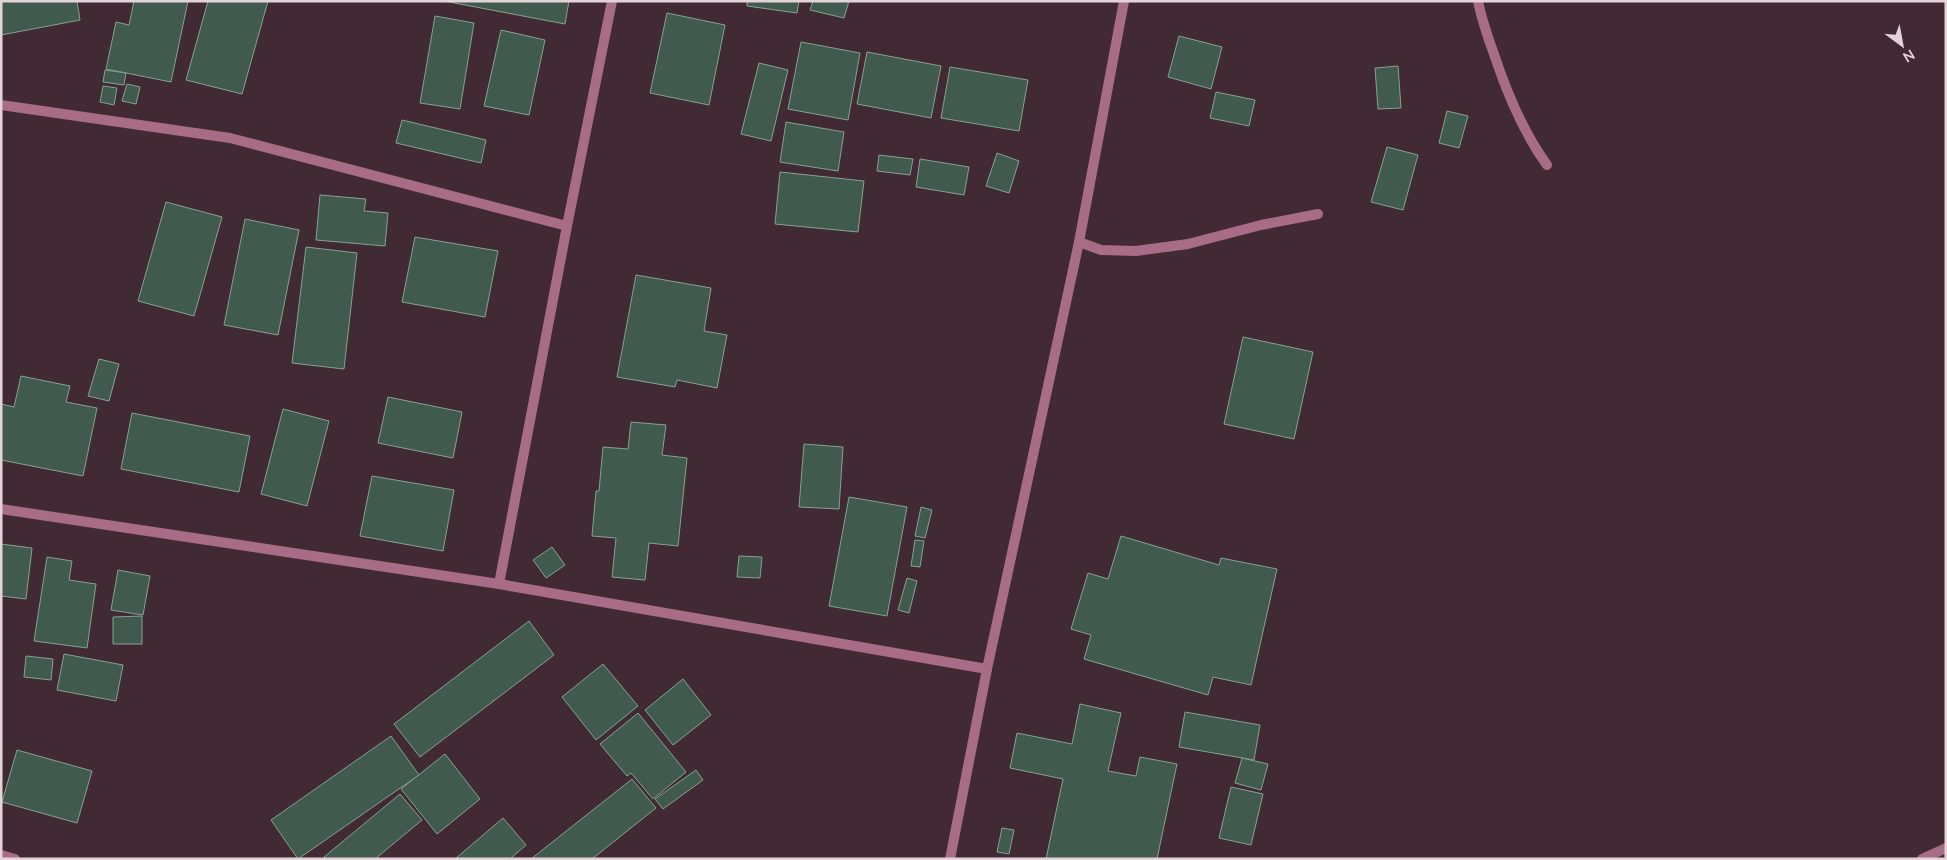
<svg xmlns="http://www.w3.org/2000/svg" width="1947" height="860" viewBox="0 0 1947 860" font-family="Mulish,sans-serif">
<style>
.building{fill:#405b4e;stroke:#85a293}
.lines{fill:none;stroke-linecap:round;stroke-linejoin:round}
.service{stroke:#a86c86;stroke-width:10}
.minor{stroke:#a86c86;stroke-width:10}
</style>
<rect width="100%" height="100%" fill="#422a34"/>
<g class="building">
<path d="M1,1H77L80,20L1,35Z"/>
<path d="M134,1H188L171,82L106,69L116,22L129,25Z"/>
<path d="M208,1H268L242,94L186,80Z"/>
<path d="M444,1H569L565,24Z"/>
<path d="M747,1H799L797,13L747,6Z"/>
<path d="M813,1H849L844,18L810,10Z"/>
<path d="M667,13L725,25L709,105L650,93Z"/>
<path d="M435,16L474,23L460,109L420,103Z"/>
<path d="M501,30L545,40L529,115L484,106Z"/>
<path d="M1179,36L1222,47L1211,89L1168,77Z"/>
<path d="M801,42L860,53L848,120L788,109Z"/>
<path d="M867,52L941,66L931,118L857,104Z"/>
<path d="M759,63L788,70L771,141L741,134Z"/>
<path d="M1398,66L1401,108L1378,109L1375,68Z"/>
<path d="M950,67L1028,80L1019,131L941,118Z"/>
<path d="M105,70L126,73L124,85L103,82Z"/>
<path d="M127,84L140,87L136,104L122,101Z"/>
<path d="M103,86L117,88L114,105L100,102Z"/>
<path d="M1216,92L1255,100L1249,126L1210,118Z"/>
<path d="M1447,111L1468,116L1459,148L1439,143Z"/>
<path d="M402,120L486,140L481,163L396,143Z"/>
<path d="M786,122L844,132L838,171L780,162Z"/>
<path d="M1387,147L1418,155L1403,210L1371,202Z"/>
<path d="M997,153L1019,161L1009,193L986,186Z"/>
<path d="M879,155L913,159L910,175L877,171Z"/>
<path d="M920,159L969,167L964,195L916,187Z"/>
<path d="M780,172L864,181L858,232L775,224Z"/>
<path d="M320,195L366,199L364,211L388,213L385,246L316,240Z"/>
<path d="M166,202L222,217L194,316L138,301Z"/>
<path d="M245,219L299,230L278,335L224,325Z"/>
<path d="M415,237L498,251L485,317L402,302Z"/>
<path d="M306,247L357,253L344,369L292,363Z"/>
<path d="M636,275L711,288L704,331L727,335L717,388L677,380L675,387L617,377Z"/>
<path d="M1243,337L1313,352L1294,439L1224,424Z"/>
<path d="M99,359L119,364L109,401L88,396Z"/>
<path d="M21,376L70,386L66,402L97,408L83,476L1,460V404L14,407Z"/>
<path d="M388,397L462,412L453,458L378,443Z"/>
<path d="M283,409L329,421L307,506L261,494Z"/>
<path d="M132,413L250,436L239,492L121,469Z"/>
<path d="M631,422L666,425L662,455L687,458L678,546L649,543L645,580L612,577L616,538L592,536L596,491H599L603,447L628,449Z"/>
<path d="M804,444L843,447L839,509L799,507Z"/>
<path d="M372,476L454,490L443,551L360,536Z"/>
<path d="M849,497L907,507L887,616L829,606Z"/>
<path d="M921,507L932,510L925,538L915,536Z"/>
<path d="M1121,536L1219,565L1221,558L1277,569L1251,685L1213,677L1208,695L1084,659L1091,635L1071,629L1088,573L1108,579Z"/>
<path d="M915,540L924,541L920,567L911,566Z"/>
<path d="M1,544L32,548L26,599L1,596Z"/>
<path d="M552,547L565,565L546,578L533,560Z"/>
<path d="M739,556L762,557L760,578L737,577Z"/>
<path d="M47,557L72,561L69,580L96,584L87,648L34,641Z"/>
<path d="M118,570L150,576L143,615L111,610Z"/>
<path d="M907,578L917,581L909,613L898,610Z"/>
<path d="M142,616V644H113V617Z"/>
<path d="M529,621L554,655L420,757L394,724Z"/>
<path d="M64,654L123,665L116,701L57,690Z"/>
<path d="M26,656L53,659L51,680L24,677Z"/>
<path d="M603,664L638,706L596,740L562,697Z"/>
<path d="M683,679L711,715L673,745L645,710Z"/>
<path d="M1080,704L1121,713L1108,771L1136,776L1140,757L1177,764L1157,859H1046L1063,779L1010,768L1017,733L1072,744Z"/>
<path d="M1185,712L1260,725L1254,760L1179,747Z"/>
<path d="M638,713L686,772L653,799L631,773L627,776L600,744Z"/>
<path d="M391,736L419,775L298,859L271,820Z"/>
<path d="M17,750L92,771L77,823L2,802Z"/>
<path d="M445,754L480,799L437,834L401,789Z"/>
<path d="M1242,758L1268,764L1261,790L1235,783Z"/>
<path d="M696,770L703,780L663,809L655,799Z"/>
<path d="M632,779L656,808L592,859H531Z"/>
<path d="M1231,787L1263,794L1251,845L1219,838Z"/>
<path d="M400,794L422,820L375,859H326L324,857Z"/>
<path d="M503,818L526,845L510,859H455Z"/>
<path d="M1002,828L1014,830L1009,854L997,852Z"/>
</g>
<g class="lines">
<path class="service" d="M1079,242L1101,250L1136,251L1188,244L1261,225L1318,214"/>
<g class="minor">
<path d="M1478,1C1482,21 1488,38 1495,57C1508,96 1523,132 1547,165"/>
<path d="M1,105L230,138L567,226"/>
<path d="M1,509L499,584L987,669"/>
<path d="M499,584L567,226L612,1"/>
<path d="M1,855L15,859"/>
<path d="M950,859L987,669L1079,242L1124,1"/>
<path d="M1922,859L1946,848"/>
</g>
</g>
<rect width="1947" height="860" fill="none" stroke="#e4d4da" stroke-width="5"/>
<g transform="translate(1902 45) rotate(148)" stroke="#422a34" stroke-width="4" paint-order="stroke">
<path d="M0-4L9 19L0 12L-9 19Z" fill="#e4d4da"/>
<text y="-8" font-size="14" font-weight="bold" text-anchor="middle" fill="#e4d4da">N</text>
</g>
</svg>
